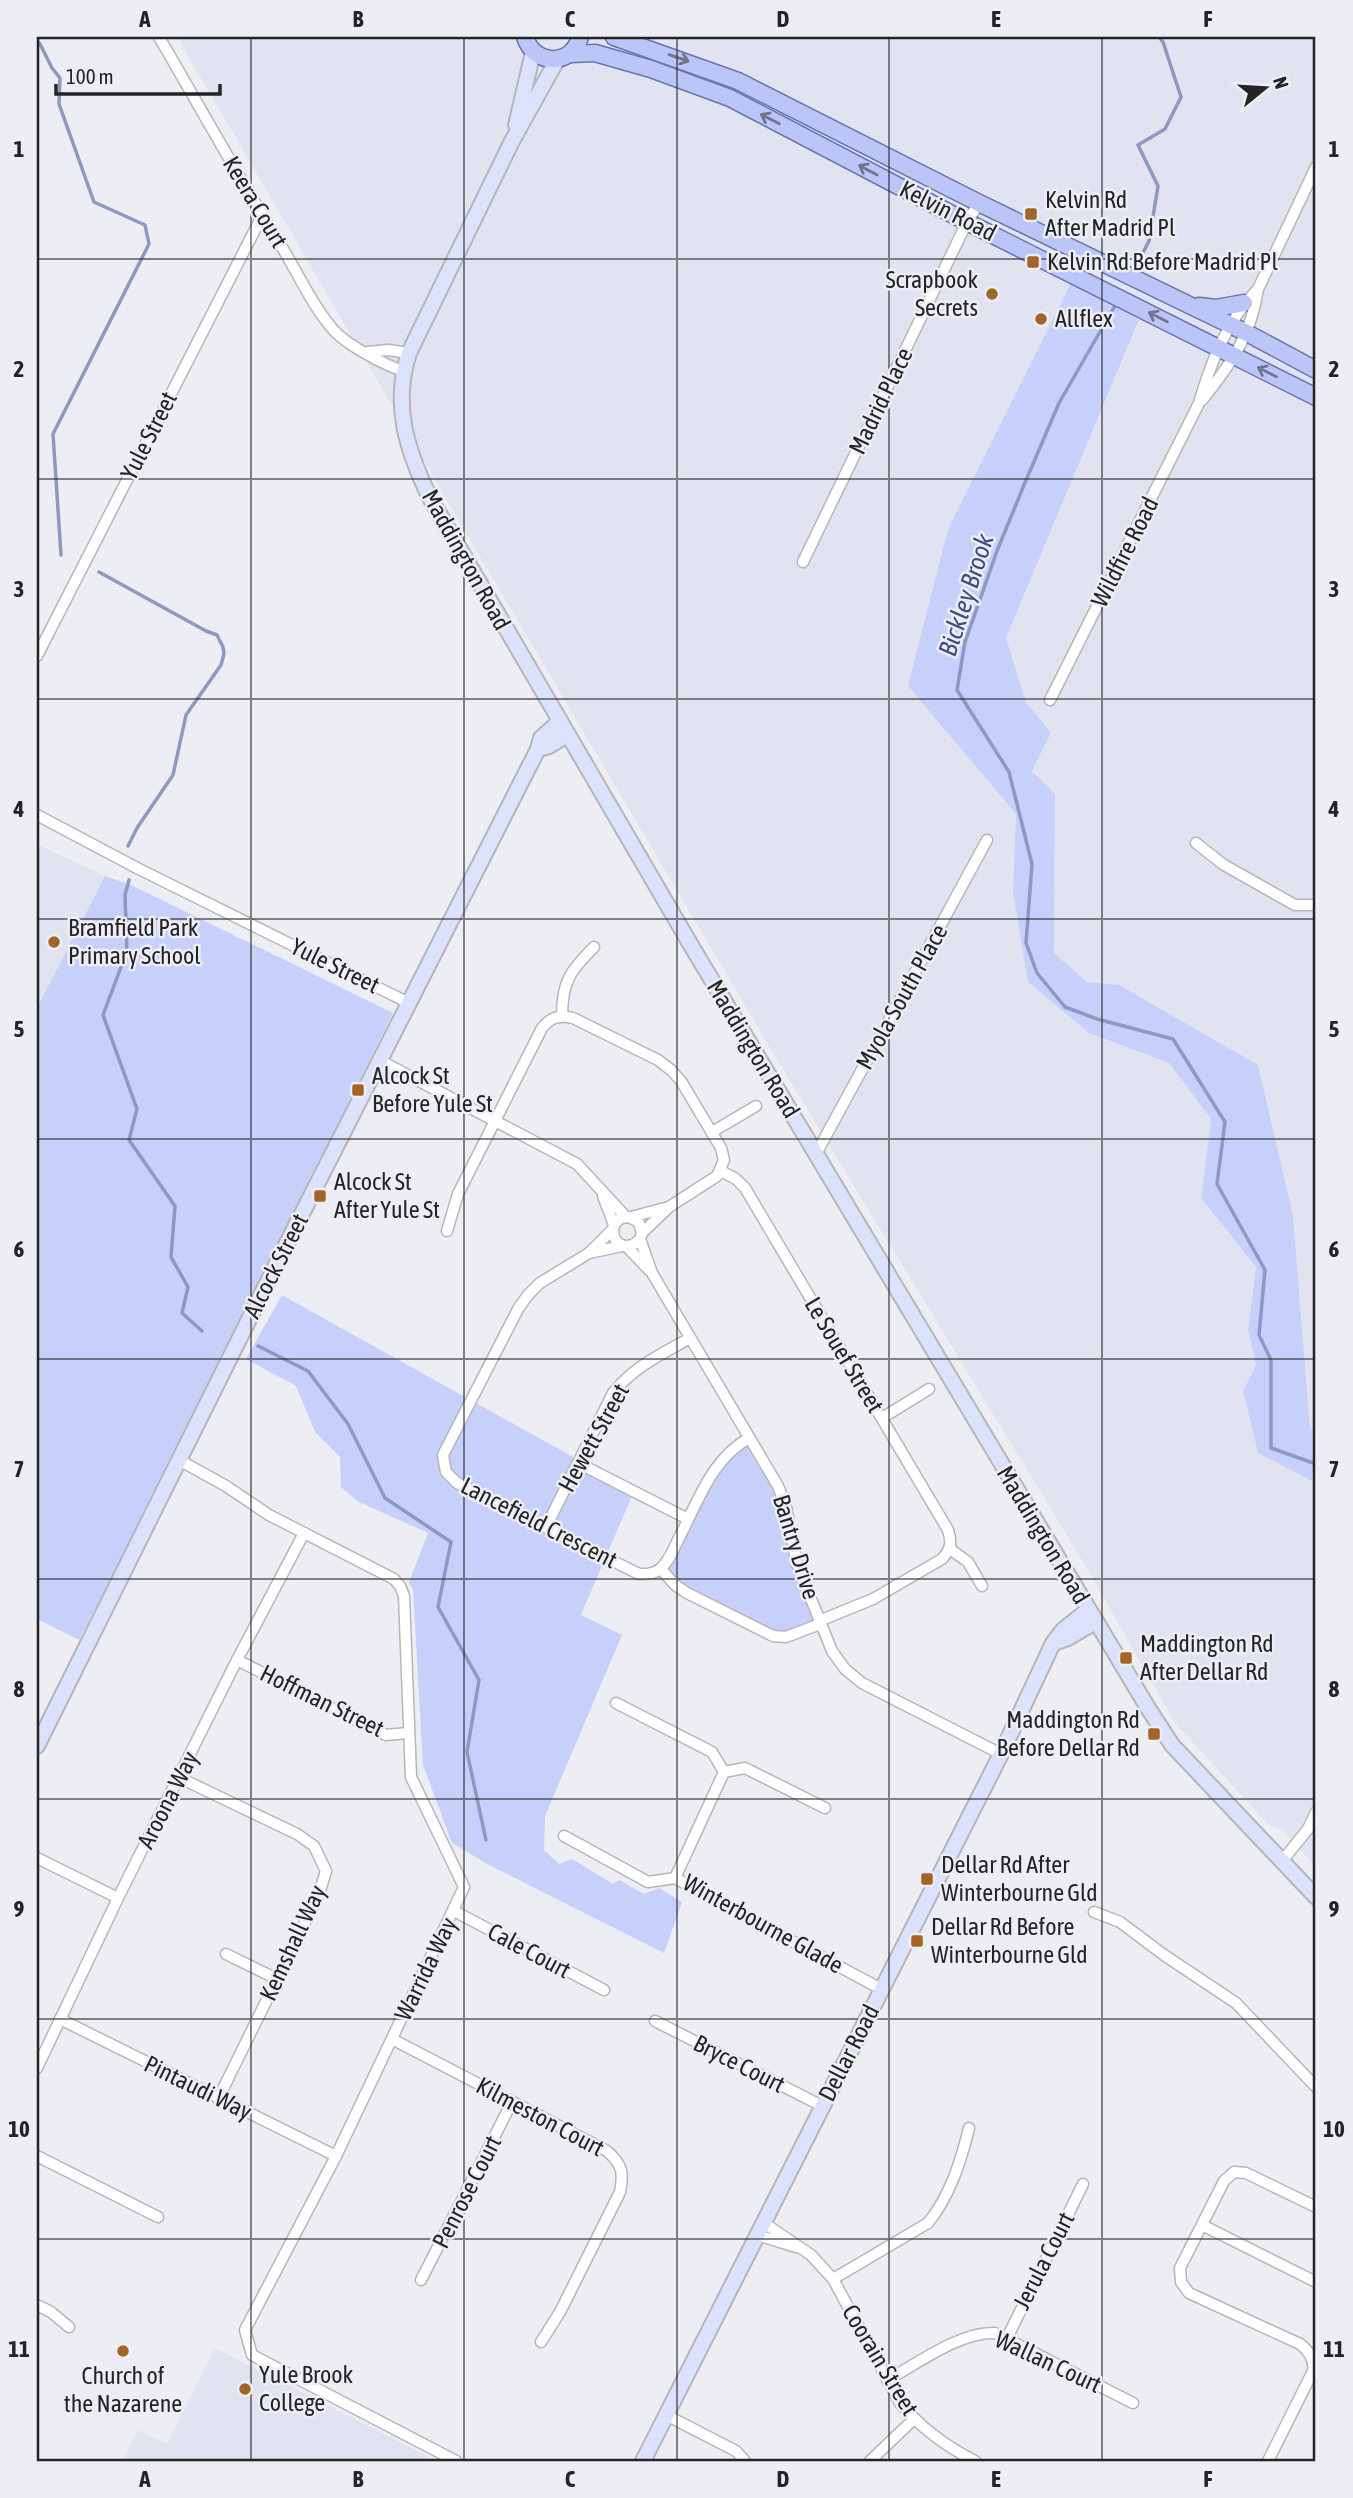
<svg xmlns="http://www.w3.org/2000/svg" width="1353" height="2498" viewBox="0 0 1353 2498" font-family="'Asap Condensed',sans-serif">
<style>
.built{fill:#e1e4f0}
.green{fill:#c6d0fa}
.lines{fill:none;stroke-linecap:round;stroke-linejoin:round}
.stream{stroke:#8e98c0;stroke-width:3.5}
.minor-casing{stroke:#b5b6ba;stroke-width:13}
.secondary-casing{stroke:#b5b6ba;stroke-width:18}
.primary-casing{stroke:#6874ac;stroke-width:19}
.minor{stroke:#fff;stroke-width:10}
.secondary{stroke:#dde2fc;stroke-width:14}
.primary{stroke:#bbc5f8;stroke-width:16}
.oneway{stroke:#70748f}
.grid{fill:none;stroke:#242426;stroke-width:2;stroke-opacity:0.55}
.poi-dot{fill:#a16627;stroke:#edeef3;stroke-width:2.5}
.labels{text-anchor:middle;stroke-width:5;stroke-linejoin:round;paint-order:stroke}
.poi-label{font-size:24px;fill:#242426;stroke:#edeef3;text-anchor:start}
.street-label{font-size:24px;fill:#242426;stroke:#edeef3}
.water-label{font-size:26px;font-style:italic;fill:#414c81;stroke:#edeef3}
.neatline{fill:none;stroke:#242426;stroke-width:2.5}
.grid-label{font-size:23px;text-anchor:middle;font-weight:bold;fill:#242426}
</style>
<rect width="100%" height="100%" fill="#edeef3"/>
<g class="built">
<path d="M177,37H1316V1431L1310,1428L1293,1215L1119,985L1087,982L1054,953L1055,794L1032,771L1051,733L1026,702L1006,638L1139,321L1071,283L948,529L909,686L1017,814L1013,892L1089,1033L1169,1063L1211,1119L1201,1198L1256,1267L1248,1329L1256,1365L1243,1391L1258,1453L1316,1483V1867L1281,1829L1270,1826L1175,1723L1088,1570L770,1048L469,538Z"/>
<path d="M37,844L105,876L37,1008Z"/>
<path d="M215,2348L437,2461H122L138,2430L167,2444Z"/>
</g>
<g class="green">
<path d="M1071,283L1139,320L1006,638L1026,702L1051,733L1032,771L1055,794L1054,953L1087,982L1119,985L1258,1065L1293,1215L1310,1428L1316,1431V1483L1258,1453L1243,1391L1256,1365L1248,1329L1256,1267L1201,1198L1211,1119L1169,1063L1089,1033L1028,982L1013,892L1016,814L908,686L948,529Z"/>
<path d="M105,876L131,885L393,1013L169,1465L79,1640L37,1619V1008Z"/>
<path d="M282,1295L634,1491L581,1615L622,1635L545,1816L544,1850L559,1864L572,1859L613,1884L619,1880L644,1894L659,1888L682,1902L664,1953L489,1865L452,1843L423,1765L413,1590L409,1582L428,1533L357,1501L341,1487L340,1457L315,1432L296,1386L246,1359Z"/>
<path d="M749,1438L784,1500L795,1551L820,1624L786,1637L671,1581L661,1569L705,1486Z"/>
</g>
<g class="lines">
<g class="stream">
<path d="M37,41L40,44L52,68L60,78L59,104L94,202L145,225L149,244L53,434L61,555"/>
<path d="M1133,272L1149,241L1158,186L1138,145L1165,129L1181,97L1163,42L1159,37"/>
<path d="M1116,304L1059,403L1024,485L997,551L965,642L957,690L1009,772L1032,864L1026,943L1037,973L1065,1007L1097,1019L1173,1039L1225,1122L1217,1184L1265,1270L1259,1335L1271,1360V1448L1316,1464"/>
<path d="M99,572L206,631L217,635L223,647L224,654L221,665L186,715L173,775L137,828L128,846"/>
<path d="M129,880L125,895L127,951L103,1015L137,1109L129,1140L175,1206L171,1257L188,1287L182,1313L202,1331"/>
<path d="M258,1346L308,1371L348,1424L385,1498L451,1542L438,1607L479,1680L467,1752L486,1840"/>
</g>
<g class="minor-casing">
<g id="minor">
<path d="M159,37C201,109 242,183 286,254C300,278 313,306 331,327C344,344 383,364 403,371"/>
<path d="M368,352L388,350L409,353"/>
<path d="M1202,400C1231,364 1251,336 1258,289L1316,167"/>
<path d="M803,562L967,222L979,203"/>
<path d="M37,656L262,216"/>
<path d="M1050,700L1199,403C1211,362 1227,320 1258,289"/>
<path d="M37,815L137,868L409,1003"/>
<path d="M1196,843L1224,865L1295,905H1316"/>
<path d="M562,1016C562,982 570,971 594,947"/>
<path d="M381,1061L577,1164L626,1217"/>
<path d="M712,1132L756,1106"/>
<path d="M816,1154L987,840"/>
<path d="M721,1171L736,1179L745,1188L948,1530C952,1543 951,1549 942,1559L873,1599L819,1621"/>
<path d="M603,1196L614,1225"/>
<path d="M631,1217L665,1208"/>
<path d="M612,1230L589,1253L540,1283L528,1295L518,1309L443,1455L446,1472L457,1483L639,1574C647,1574 654,1574 660,1569C670,1561 674,1547 680,1536C699,1499 712,1459 749,1438"/>
<path d="M447,1231L458,1194L542,1028C551,1017 559,1015 573,1018L658,1060L671,1070L681,1081L721,1148L724,1160L717,1176L669,1207L642,1233"/>
<path d="M640,1239C627,1253 610,1244 614,1225C621,1215 630,1215 639,1223L642,1233L640,1239L652,1273L778,1486L786,1507L797,1564L832,1651L845,1669L862,1683L1001,1754"/>
<path d="M627,1247L649,1270"/>
<path d="M589,1253L622,1246"/>
<path d="M882,1418L929,1389"/>
<path d="M179,1460L226,1486L269,1515L394,1579L400,1586L404,1596L411,1777L464,1887L336,2156L245,2330L252,2355L456,2461"/>
<path d="M578,1463L688,1519"/>
<path d="M546,1527L613,1393C633,1367 662,1354 690,1338"/>
<path d="M950,1549L968,1562L982,1586"/>
<path d="M661,1569L675,1585L687,1593L773,1636L786,1637L820,1624"/>
<path d="M237,1660L386,1735L408,1733"/>
<path d="M616,1703L712,1752L724,1772L675,1878L881,1989"/>
<path d="M724,1772L745,1768L825,1808"/>
<path d="M180,1778L297,1834L314,1846L326,1871L319,1894L218,2099"/>
<path d="M564,1836L648,1882L675,1878"/>
<path d="M37,1858L118,1898"/>
<path d="M1282,1861L1308,1829L1316,1812"/>
<path d="M454,1911L604,1990"/>
<path d="M1094,1912L1120,1922L1164,1955L1236,2003L1316,2087"/>
<path d="M226,1954L277,1979"/>
<path d="M60,2019L336,2156"/>
<path d="M655,2021L822,2106"/>
<path d="M392,2039L607,2151C622,2164 624,2173 620,2192L560,2312L541,2342"/>
<path d="M37,2068L118,1898L237,1660L304,1533"/>
<path d="M37,2156L158,2217"/>
<path d="M764,2223L811,2255L833,2279L900,2403C922,2429 945,2446 975,2461"/>
<path d="M1202,2225L1316,2282"/>
<path d="M757,2235L796,2247"/>
<path d="M833,2279L928,2223C950,2196 961,2161 969,2128"/>
<path d="M421,2280L512,2102"/>
<path d="M37,2305L51,2312L69,2327"/>
<path d="M1007,2338L1083,2184"/>
<path d="M887,2380C917,2364 961,2331 995,2333L1133,2403"/>
<path d="M666,2415L736,2451L745,2461"/>
<path d="M870,2461L914,2419"/>
<path d="M1268,2461L1313,2371C1315,2359 1309,2351 1300,2344L1189,2293L1181,2282L1180,2268L1224,2181L1234,2172L1246,2173L1316,2207"/>
</g>
</g>
<g class="secondary-casing">
<g id="secondary">
<path d="M557,60L511,143L409,353C392,405 407,451 430,498L692,947L1148,1708L1172,1745L1316,1897"/>
<path d="M516,125L533,52"/>
<path d="M538,749L549,746L567,735"/>
<path d="M1054,1643L1068,1638L1095,1622"/>
<path d="M37,1746L279,1259L538,749L541,738L559,722"/>
<path d="M643,2461L1001,1754L1053,1643L1063,1630L1088,1610"/>
</g>
</g>
<g class="primary-casing">
<g id="primary">
<path d="M525,37C534,66 572,67 580,37"/>
<path d="M614,37L738,81L979,203L1247,333L1316,370"/>
<path d="M571,54L595,53L651,69L730,98L967,222L1316,397"/>
<path d="M1199,306L1216,308L1244,303"/>
</g>
</g>
<use href="#minor" class="minor"/>
<use href="#secondary" class="secondary"/>
<use href="#primary" class="primary"/>
</g>
<defs><path id="oneway-shaft" d="M-6 0H5M1.5-3L5.5 0L1.5 3" fill="none" stroke-width="1.6" stroke-linecap="round" stroke-linejoin="round" transform="scale(1.75)"/></defs>
<g class="oneway">
<use href="#oneway-shaft" transform="translate(679 58) rotate(19)"/>
<use href="#oneway-shaft" transform="translate(770 119) rotate(-153)"/>
<use href="#oneway-shaft" transform="translate(868 170) rotate(-152)"/>
<use href="#oneway-shaft" transform="translate(1158 317) rotate(-153)"/>
<use href="#oneway-shaft" transform="translate(1267 372) rotate(-153)"/>
</g>
<path class="grid" d="M251,37V2461M464,37V2461M677,37V2461M889,37V2461M1102,37V2461M37,259H1316M37,479H1316M37,699H1316M37,919H1316M37,1139H1316M37,1359H1316M37,1579H1316M37,1799H1316M37,2019H1316M37,2239H1316"/>
<g class="poi-dot">
<rect x="1024" y="207" width="14" height="14" rx="3.5"/>
<rect x="1026" y="255" width="14" height="14" rx="3.5"/>
<circle cx="992" cy="294" r="7"/>
<circle cx="1041" cy="319" r="7"/>
<circle cx="54" cy="942" r="7"/>
<rect x="351" y="1083" width="14" height="14" rx="3.5"/>
<rect x="313" y="1189" width="14" height="14" rx="3.5"/>
<rect x="1119" y="1651" width="14" height="14" rx="3.5"/>
<rect x="1147" y="1727" width="14" height="14" rx="3.5"/>
<rect x="920" y="1872" width="14" height="14" rx="3.5"/>
<rect x="910" y="1934" width="14" height="14" rx="3.5"/>
<circle cx="123" cy="2351" r="7"/>
<circle cx="245" cy="2389" r="7"/>
</g>
<g class="labels">
<g class="poi-label">
<text x="1045" y="208">Kelvin Rd<tspan x="1045" dy="28">After Madrid Pl</tspan></text>
<text x="1047" y="270">Kelvin Rd Before Madrid Pl</text>
<text x="978" y="288" text-anchor="end">Scrapbook<tspan x="978" dy="28">Secrets</tspan></text>
<text x="1055" y="327">Allflex</text>
<text x="68" y="936">Bramfield Park<tspan x="68" dy="28">Primary School</tspan></text>
<text x="372" y="1084">Alcock St<tspan x="372" dy="28">Before Yule St</tspan></text>
<text x="334" y="1190">Alcock St<tspan x="334" dy="28">After Yule St</tspan></text>
<text x="1140" y="1652">Maddington Rd<tspan x="1140" dy="28">After Dellar Rd</tspan></text>
<text x="1140" y="1728" text-anchor="end">Maddington Rd<tspan x="1140" dy="28">Before Dellar Rd</tspan></text>
<text x="941" y="1873">Dellar Rd After<tspan x="941" dy="28">Winterbourne Gld</tspan></text>
<text x="931" y="1935">Dellar Rd Before<tspan x="931" dy="28">Winterbourne Gld</tspan></text>
<text x="259" y="2383">Yule Brook<tspan x="259" dy="28">College</tspan></text>
<text x="123" y="2384" text-anchor="middle">Church of<tspan x="123" dy="28">the Nazarene</tspan></text>
</g>
<g class="street-label">
<text transform="translate(255 202) rotate(59)" y="8">Keera Court</text>
<text transform="translate(948 211) rotate(27)" y="8">Kelvin Road</text>
<text transform="translate(881 401) rotate(-64)" y="8">Madrid Place</text>
<text transform="translate(149 436) rotate(-63)" y="8">Yule Street</text>
<text transform="translate(1125 552) rotate(-63)" y="8">Wildfire Road</text>
<text transform="translate(466 560) rotate(61)" y="8">Maddington Road</text>
<text transform="translate(335 966) rotate(26)" y="8">Yule Street</text>
<text transform="translate(902 997) rotate(-61)" y="8">Myola South Place</text>
<text transform="translate(753 1049) rotate(59)" y="8">Maddington Road</text>
<text transform="translate(276 1266) rotate(-63)" y="8">Alcock Street</text>
<text transform="translate(844 1355) rotate(59)" y="8">Le Souef Street</text>
<text transform="translate(594 1438) rotate(-61)" y="8">Hewett Street</text>
<text transform="translate(539 1523) rotate(27)" y="8">Lancefield Crescent</text>
<text transform="translate(1043 1535) rotate(59)" y="8">Maddington Road</text>
<text transform="translate(796 1547) rotate(73)" y="8">Bantry Drive</text>
<text transform="translate(322 1701) rotate(26)" y="8">Hoffman Street</text>
<text transform="translate(168 1800) rotate(-63)" y="8">Aroona Way</text>
<text transform="translate(763 1924) rotate(29)" y="8">Winterbourne Glade</text>
<text transform="translate(293 1943) rotate(-65)" y="8">Kemshall Way</text>
<text transform="translate(529 1951) rotate(28)" y="8">Cale Court</text>
<text transform="translate(426 1969) rotate(-64)" y="8">Warrida Way</text>
<text transform="translate(849 2053) rotate(-63)" y="8">Dellar Road</text>
<text transform="translate(739 2064) rotate(27)" y="8">Bryce Court</text>
<text transform="translate(198 2088) rotate(26)" y="8">Pintaudi Way</text>
<text transform="translate(540 2117) rotate(28)" y="8">Kilmeston Court</text>
<text transform="translate(467 2192) rotate(-63)" y="8">Penrose Court</text>
<text transform="translate(1044 2261) rotate(-63)" y="8">Jerula Court</text>
<text transform="translate(880 2360) rotate(59)" y="8">Coorain Street</text>
<text transform="translate(1048 2362) rotate(25)" y="8">Wallan Court</text>
</g>
<g class="water-label">
<text transform="translate(966 595) rotate(-72)" y="9">Bickley Brook</text>
</g>
</g>
<rect width="1353" height="2498" fill="none" stroke="#edeef3" stroke-width="77"/>
<g transform="translate(1265 88) rotate(72)" stroke="#edeef3" stroke-width="5" paint-order="stroke">
<path d="M0-5L12 26L0 18L-12 26Z" fill="#242426"/>
<text y="-10" font-size="19" font-weight="bold" text-anchor="middle" fill="#242426">N</text>
</g>
<path d="M56 84v10h164v-10" fill="none" stroke="#242426" stroke-width="3.5"/>
<text x="66" y="84" font-size="21" fill="#242426" stroke="#edeef3" stroke-width="5" paint-order="stroke">100 m</text>
<rect x="38" y="38" width="1276" height="2422" class="neatline"/>
<g class="grid-label">
<text x="145" y="27">A</text>
<text x="358" y="27">B</text>
<text x="570" y="27">C</text>
<text x="783" y="27">D</text>
<text x="996" y="27">E</text>
<text x="1208" y="27">F</text>
<text x="19" y="157">1</text>
<text x="1334" y="157">1</text>
<text x="19" y="377">2</text>
<text x="1334" y="377">2</text>
<text x="19" y="597">3</text>
<text x="1334" y="597">3</text>
<text x="19" y="817">4</text>
<text x="1334" y="817">4</text>
<text x="19" y="1037">5</text>
<text x="1334" y="1037">5</text>
<text x="19" y="1257">6</text>
<text x="1334" y="1257">6</text>
<text x="19" y="1477">7</text>
<text x="1334" y="1477">7</text>
<text x="19" y="1697">8</text>
<text x="1334" y="1697">8</text>
<text x="19" y="1917">9</text>
<text x="1334" y="1917">9</text>
<text x="19" y="2137">10</text>
<text x="1334" y="2137">10</text>
<text x="19" y="2357">11</text>
<text x="1334" y="2357">11</text>
<text x="145" y="2487">A</text>
<text x="358" y="2487">B</text>
<text x="570" y="2487">C</text>
<text x="783" y="2487">D</text>
<text x="996" y="2487">E</text>
<text x="1208" y="2487">F</text>
</g>
</svg>
